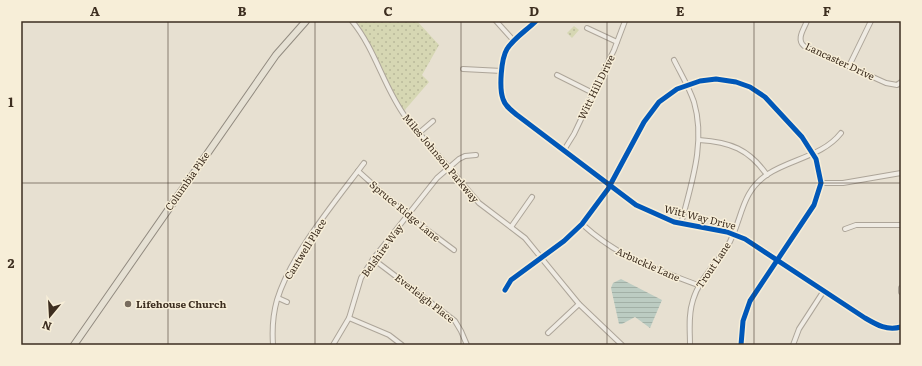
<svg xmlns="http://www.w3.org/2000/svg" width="922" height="366" viewBox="0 0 922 366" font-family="Literata,serif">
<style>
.green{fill:url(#green-dots)}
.water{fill:url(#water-rules)}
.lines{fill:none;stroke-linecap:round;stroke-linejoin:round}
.street-casing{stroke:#ada599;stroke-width:6}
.primary-casing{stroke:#928b80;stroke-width:8}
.street{stroke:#efebe3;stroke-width:4}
.primary{stroke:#e6e1d4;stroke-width:6}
.cycleway-casing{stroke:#f7eed8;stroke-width:8}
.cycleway{stroke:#0057b8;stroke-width:5}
.grid{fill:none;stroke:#3d2e20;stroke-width:1;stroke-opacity:0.55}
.poi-dot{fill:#786c5e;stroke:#f7eed8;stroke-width:1.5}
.labels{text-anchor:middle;stroke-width:3;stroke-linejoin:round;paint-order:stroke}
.street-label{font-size:10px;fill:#3d2e20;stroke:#f7eed8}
.poi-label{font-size:10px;font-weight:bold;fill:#3d2e20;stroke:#f7eed8;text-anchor:start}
.neatline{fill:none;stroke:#3d2e20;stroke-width:1.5}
.grid-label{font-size:13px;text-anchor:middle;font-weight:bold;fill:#3d2e20}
</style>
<defs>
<pattern id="green-dots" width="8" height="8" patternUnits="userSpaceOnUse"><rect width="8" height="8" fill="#d6d7b3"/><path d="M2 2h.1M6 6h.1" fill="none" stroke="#b9b99a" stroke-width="1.8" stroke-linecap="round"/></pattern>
<pattern id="water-rules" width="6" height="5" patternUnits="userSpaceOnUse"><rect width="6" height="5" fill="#bcccc2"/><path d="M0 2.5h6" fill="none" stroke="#a2b0a6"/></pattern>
</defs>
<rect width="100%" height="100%" fill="#e7e0d1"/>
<g class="green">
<path d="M357,21H417L439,45L422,75L429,82L404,111L398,103L376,55Z"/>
<path d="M574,26L579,30L572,38L567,33Z"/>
</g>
<path class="water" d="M621,279L662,300L650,328L635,317L622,324H619L611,288L613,283Z"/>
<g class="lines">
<g class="street-casing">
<g id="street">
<path d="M352,21C376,50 384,89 407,119L479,203L525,238L579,304L622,345"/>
<path d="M496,21L514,41"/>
<path d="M536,21C527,30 514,38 507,49C501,59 499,88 503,99C505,106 511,110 517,115L636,205L674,222L727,232L745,239L865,318C877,325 887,331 901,327"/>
<path d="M807,21C804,29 796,39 804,46L886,83L897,85L901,82"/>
<path d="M587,28L617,42"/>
<path d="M674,60C681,74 689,87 694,102C706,143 691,184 681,224"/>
<path d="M849,66L871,21"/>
<path d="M463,69L502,71"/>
<path d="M557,75L593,93"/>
<path d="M419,133L433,121"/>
<path d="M699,140C730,142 749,149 767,175"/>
<path d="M564,150L574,134L614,50L625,21"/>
<path d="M358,171L407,215L454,250"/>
<path d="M821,183H843L901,173"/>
<path d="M582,224C619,258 653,268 698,285"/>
<path d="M511,227L532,197"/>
<path d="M845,229L856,225H901"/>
<path d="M373,259L455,321L461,331L467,345"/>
<path d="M901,288V292"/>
<path d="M505,290L511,280L564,241L582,224L608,189L644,122L659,102L677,89L700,81L716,79L736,82L750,87L765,97L802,137L816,159L821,183L814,205L750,301L743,321L741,345"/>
<path d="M278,298L287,302"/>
<path d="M349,318L389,335L402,345"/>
<path d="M548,333L579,304"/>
<path d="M273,345C272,330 273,314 277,300C291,254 335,202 364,163"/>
<path d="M333,345L349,318L361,278L373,259L437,178L459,159L465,156L476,155"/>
<path d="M690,345C690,330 688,315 693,300C699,279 716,265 727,247C743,221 739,193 768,174C791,159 823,156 841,133"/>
<path d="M793,345L799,329L823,292"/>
</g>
</g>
<g class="primary-casing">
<path id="primary" d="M74,345L276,55L306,21"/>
</g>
<use href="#street" class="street"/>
<use href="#primary" class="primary"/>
<g class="cycleway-casing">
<g id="cycleway">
<path d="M536,21C527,30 514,38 507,49C501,59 499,88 503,99C505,106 511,110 517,115L636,205L674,222L727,232L745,239L865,318C877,325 887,331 901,327"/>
<path d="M505,290L511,280L564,241L582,224L608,189L644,122L659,102L677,89L700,81L716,79L736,82L750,87L765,97L802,137L816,159L821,183L814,205L750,301L743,321L741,345"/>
</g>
</g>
<use href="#cycleway" class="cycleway"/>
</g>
<path class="grid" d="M168,21V345M315,21V345M461,21V345M607,21V345M754,21V345M21,183H901"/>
<circle class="poi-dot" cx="128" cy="304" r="4"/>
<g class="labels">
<g class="street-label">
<text transform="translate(840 61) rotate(25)" y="4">Lancaster Drive</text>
<text transform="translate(596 87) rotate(-64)" y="4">Witt Hill Drive</text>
<text transform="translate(441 158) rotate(50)" y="4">Miles Johnson Parkway</text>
<text transform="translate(187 181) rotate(-55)" y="4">Columbia Pike</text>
<text transform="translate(405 211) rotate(40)" y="4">Spruce Ridge Lane</text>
<text transform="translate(700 217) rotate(14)" y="4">Witt Way Drive</text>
<text transform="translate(305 249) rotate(-58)" y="4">Cantwell Place</text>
<text transform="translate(382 250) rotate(-54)" y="4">Belshire Way</text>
<text transform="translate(648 264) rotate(24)" y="4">Arbuckle Lane</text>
<text transform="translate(713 265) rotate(-56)" y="4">Trout Lane</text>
<text transform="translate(425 298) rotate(38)" y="4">Everleigh Place</text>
</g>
<g class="poi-label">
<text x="136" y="308">Lifehouse Church</text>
</g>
</g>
<rect width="922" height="366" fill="none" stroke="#f7eed8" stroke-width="44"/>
<g transform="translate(50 316) rotate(198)" stroke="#f7eed8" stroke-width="3" paint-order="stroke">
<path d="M0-3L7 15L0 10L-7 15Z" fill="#3d2e20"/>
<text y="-6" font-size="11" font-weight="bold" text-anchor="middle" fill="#3d2e20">N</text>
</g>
<rect x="22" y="22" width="878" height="322" class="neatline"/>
<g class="grid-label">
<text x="95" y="16">A</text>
<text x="242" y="16">B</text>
<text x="388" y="16">C</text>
<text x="534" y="16">D</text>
<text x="680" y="16">E</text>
<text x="827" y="16">F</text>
<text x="11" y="107">1</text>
<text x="11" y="268">2</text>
</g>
</svg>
